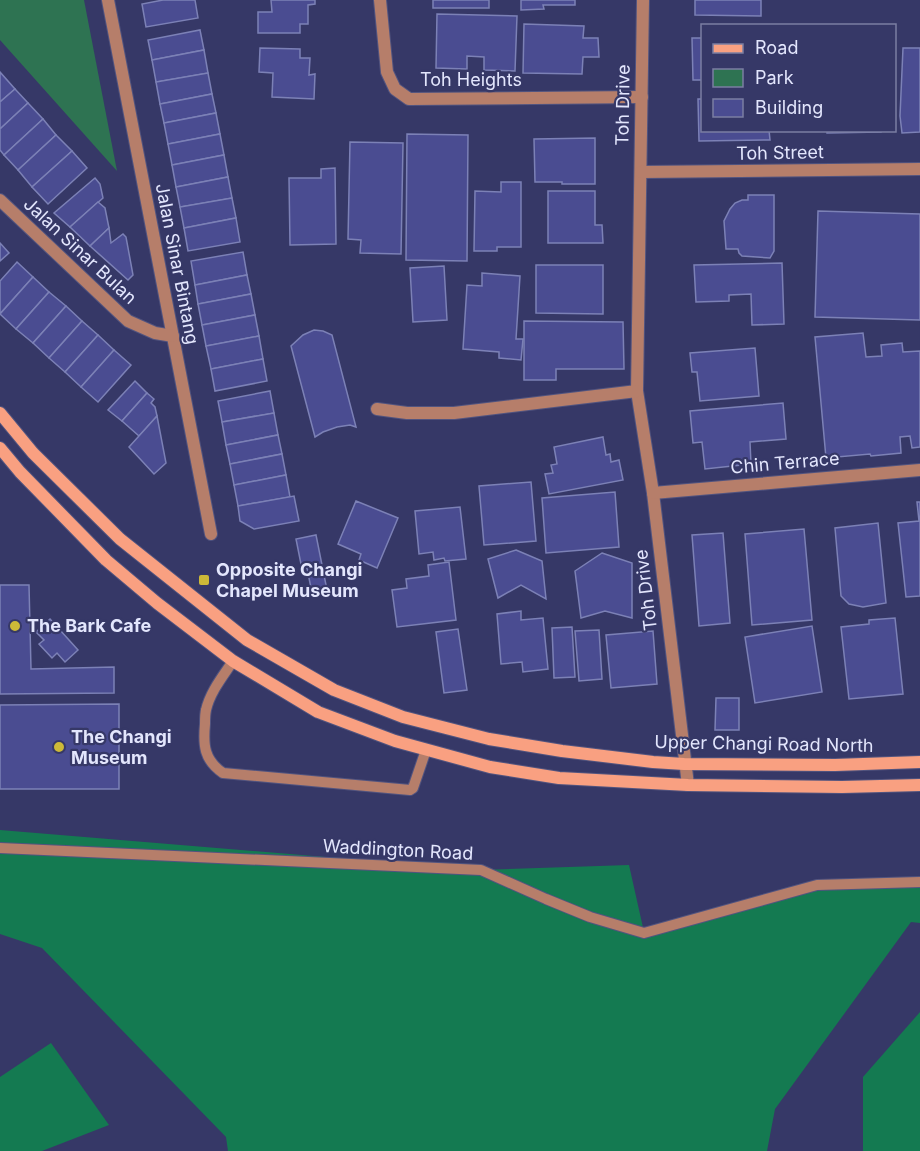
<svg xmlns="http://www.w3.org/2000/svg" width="920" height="1151" viewBox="0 0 920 1151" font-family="Inter,sans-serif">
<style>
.green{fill:#2e7352}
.forest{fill:#147a51}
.building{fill:#4a4c91;stroke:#7c81b6;stroke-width:1.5}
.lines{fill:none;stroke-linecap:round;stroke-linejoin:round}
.lane-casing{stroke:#52547f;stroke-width:12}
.street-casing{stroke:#52547f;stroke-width:14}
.secondary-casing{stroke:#52547f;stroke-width:14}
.lane{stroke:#b67e6a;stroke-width:10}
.street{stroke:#b67e6a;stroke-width:12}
.secondary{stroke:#f9a081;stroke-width:12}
.poi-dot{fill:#cdb938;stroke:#363867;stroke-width:2}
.labels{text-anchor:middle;stroke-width:4.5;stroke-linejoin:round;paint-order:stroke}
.street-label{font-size:18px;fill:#e3e6fd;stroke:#363867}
.poi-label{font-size:18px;font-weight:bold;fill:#e3e6fd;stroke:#363867;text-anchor:start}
</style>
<rect width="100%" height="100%" fill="#363867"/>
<path class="green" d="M0,0H84L117,171L0,40Z"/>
<g class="forest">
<path d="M0,830L481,870L629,865L644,932L817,885L920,882V923L911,922L775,1109L767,1151H228L226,1137L42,948L0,934Z"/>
<path d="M920,1012V1151H863V1077Z"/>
<path d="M51,1043L109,1125L42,1151H0V1077Z"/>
</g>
<g class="building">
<path d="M163,0H195L198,18L146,27L142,4Z"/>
<path d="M271,0H315V4L308,5V24H300V33H258V12H272Z"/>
<rect x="433" y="0" width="56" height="8"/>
<path d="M521,0H575V5H543L544,9L521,10Z"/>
<path d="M695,0H761V16L695,15Z"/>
<path d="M437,14L517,16L515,71L484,70V57L467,56V69L436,68Z"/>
<path d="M524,24L584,26L583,38H598L599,57H583L582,74L523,73Z"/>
<path d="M200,30L204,50L152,60L148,40Z"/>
<path d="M692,38H702V80H693Z"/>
<path d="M260,48L300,49V58H310L309,75L315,74L314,99L272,97L273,73L259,72Z"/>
<path d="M903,48H920V132L902,133L900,116Z"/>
<path d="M204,50L208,73L156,82L152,60Z"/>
<path d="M0,72L15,89L0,102Z"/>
<path d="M208,73L212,94L160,104L156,82Z"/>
<path d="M15,89L28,103L0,129V102Z"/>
<path d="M212,94L216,113L164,123L160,104Z"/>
<path d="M698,99H702V130H769L770,140L699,141Z"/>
<path d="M28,103L43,119L4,155L0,150V129Z"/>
<path d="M216,113L220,134L168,144L164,123Z"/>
<path d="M43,119L56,135L18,170L4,155Z"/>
<path d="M827,130H881V132L827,133Z"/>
<path d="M220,134L224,155L172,165L168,144Z"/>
<path d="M407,134L468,135L467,261L406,260Z"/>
<path d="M56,135L72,151L32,187L18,170Z"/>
<path d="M595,138V184H562V182H535L534,139Z"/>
<path d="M350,142L403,143L401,254L360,253L361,240L348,239Z"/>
<path d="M72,151L87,168L48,204L32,187Z"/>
<path d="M224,155L228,177L176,187L172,165Z"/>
<path d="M335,168L336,244L290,245L289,178H321V169Z"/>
<path d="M228,177L232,198L180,207L176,187Z"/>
<path d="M95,178L100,184L103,198L70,227L54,213Z"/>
<path d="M501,182H521V247H497V251H474L475,191L501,192Z"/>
<path d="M548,191H595V225H602L603,243H548Z"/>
<path d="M748,195H774V251L770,258L742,256L739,253L738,249H726L724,221L730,209L735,203L742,200H748Z"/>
<path d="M232,198L236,218L184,228L180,207Z"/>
<path d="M98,202L105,208L109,228L90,246L70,227Z"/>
<path d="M818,211L920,214V320L815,317Z"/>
<path d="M236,218L240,242L188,251L184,228Z"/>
<path d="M109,228L111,243L123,234L126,237L133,275L128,280L90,246Z"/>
<path d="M0,243L9,253L0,261Z"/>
<path d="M243,252L247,275L195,285L191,261Z"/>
<path d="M17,262L33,277L0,314V281Z"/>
<path d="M782,263L784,324L752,325L751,294L729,295V301L696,302L694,265Z"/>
<path d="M536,265H603V314L536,313Z"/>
<path d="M444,266L447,320L413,322L410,268Z"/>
<path d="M482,273L520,276L516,339H523L521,360L499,358V352L463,349L467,285L482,286Z"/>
<path d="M247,275L251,294L198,304L195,285Z"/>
<path d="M33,277L49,292L16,329L0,314Z"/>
<path d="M49,292L66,306L33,343L16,329Z"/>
<path d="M251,294L255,315L202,325L198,304Z"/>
<path d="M66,306L82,321L49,358L33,343Z"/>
<path d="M255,315L259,336L206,346L202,325Z"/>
<path d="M82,321L98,335L65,372L49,358Z"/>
<path d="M524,321L623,322L624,369H556V380H524Z"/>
<path d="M314,330L323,331L332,335L356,427L350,425L337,427L323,432L315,437L291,346L303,335Z"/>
<path d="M863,333L866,357L882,356L881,345L902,343L903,352L920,351V447L912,448L910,436L900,437L901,453L871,456L870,454L826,458L815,337Z"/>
<path d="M98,335L114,350L81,387L65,372Z"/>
<path d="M259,336L263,359L211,369L206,346Z"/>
<path d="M755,348L759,396L700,401L697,372H692L690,353Z"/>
<path d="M114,350L131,365L98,402L81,387Z"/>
<path d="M263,359L267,381L215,391L211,369Z"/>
<path d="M135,381L147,393L122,421L108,410Z"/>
<path d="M270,391L274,413L222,422L218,401Z"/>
<path d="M147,393L154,399L151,403L155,407L157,416L139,436L122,421Z"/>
<path d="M783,403L786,439L750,442L751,464L705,469L702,442L693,443L690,411Z"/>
<path d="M274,413L278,435L226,445L222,422Z"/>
<path d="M157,416L166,463L154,474L129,447Z"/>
<path d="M278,435L282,454L230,464L226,445Z"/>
<path d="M603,437L606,455L610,454L611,462L619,460L623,480L549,494L545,474L553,473L551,465L557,464L554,447Z"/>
<path d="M282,454L286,475L234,485L230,464Z"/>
<path d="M286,475L290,497L238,506L234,485Z"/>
<path d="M531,482L536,541L484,545L479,486Z"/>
<path d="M615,492L619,547L546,553L542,498Z"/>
<path d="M294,496L299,521L254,529L240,521L238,506Z"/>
<path d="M356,501L398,518L377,568L359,560L361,554L338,544Z"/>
<path d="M917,502H920V596L906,597L898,523L919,521Z"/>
<path d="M460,507L466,559L445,561L444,558L434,560L433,552L419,554L415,511Z"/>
<path d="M878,523L886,603L863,607L849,604L841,596L835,528Z"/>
<path d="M804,529L812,620L752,625L745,534Z"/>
<path d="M723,533L730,623L699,626L692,535Z"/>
<path d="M316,535L327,590L312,593L307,568L302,569L296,539Z"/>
<path d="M516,550L542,561L546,599L521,585L498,598L488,559Z"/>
<path d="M602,553L632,563V618L605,611L581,618L575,571Z"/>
<path d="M449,562L456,620L397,627L392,590L407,588L406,579L429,576L428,565Z"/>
<path d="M0,585H29L31,669L114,667V693L0,694Z"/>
<path d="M521,611V620L543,618L548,669L523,672L522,662L501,664L497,614Z"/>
<path d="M895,618L903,694L849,699L841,627L869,624V620Z"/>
<path d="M50,619L78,650L65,662L57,653L52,658L39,644L44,640L36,632Z"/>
<path d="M812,626L822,692L755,703L745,637Z"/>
<path d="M572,627L575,677L554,678L552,628Z"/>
<path d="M458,629L467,690L444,693L436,632Z"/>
<path d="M599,630L602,679L579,681L575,631Z"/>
<path d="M653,631L657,684L611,688L606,635Z"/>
<path d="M716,698H739V730H715Z"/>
<path d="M119,704V789H0V705Z"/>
</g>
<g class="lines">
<g class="lane-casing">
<g id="lane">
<path d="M233,661C223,676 210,692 206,710C205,714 205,720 205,724C203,745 204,760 223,773L410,790L413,788L426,750"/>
<path d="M0,848L481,870L546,899L590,917L644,933L817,885L920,882"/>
</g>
</g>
<g class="street-casing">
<g id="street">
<path d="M108,0L211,534"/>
<path d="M380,0L387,72L395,89L409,99L642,97"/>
<path d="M643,0L637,391L653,493L688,785"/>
<path d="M641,172L920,169"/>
<path d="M0,200L128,321L155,333L173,336"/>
<path d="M377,409L407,413H454L637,391"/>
<path d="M653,493L920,470"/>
</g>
</g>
<g class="secondary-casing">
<g id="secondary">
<path d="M0,413L33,453L120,539L247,640L334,690L403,717L489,739L562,751L653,762L684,764L835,765L920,762"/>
<path d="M0,448L20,472L106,560L157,603L233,661L318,712L395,741L490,767L559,778L688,785L842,787L920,785"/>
</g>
</g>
<use href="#lane" class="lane"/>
<use href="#street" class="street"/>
<use href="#secondary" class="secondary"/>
</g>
<g class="poi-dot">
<rect x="198" y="574" width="12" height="12" rx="3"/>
<circle cx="15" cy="626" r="6"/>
<circle cx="59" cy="747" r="6"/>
</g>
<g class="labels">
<g class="street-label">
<text x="471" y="86">Toh Heights</text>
<text transform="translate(623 105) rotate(-89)" y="6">Toh Drive</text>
<text transform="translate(780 153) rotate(-1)" y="6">Toh Street</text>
<text transform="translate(80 251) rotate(43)" y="6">Jalan Sinar Bulan</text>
<text transform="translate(177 264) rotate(79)" y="6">Jalan Sinar Bintang</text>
<text transform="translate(785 463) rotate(-5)" y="6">Chin Terrace</text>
<text transform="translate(646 590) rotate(-97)" y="6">Toh Drive</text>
<text transform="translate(764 744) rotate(1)" y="6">Upper Changi Road North</text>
<text transform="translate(398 850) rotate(3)" y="6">Waddington Road</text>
</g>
<g class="poi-label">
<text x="216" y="576">Opposite Changi<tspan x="216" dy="21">Chapel Museum</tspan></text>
<text x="27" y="632">The Bark Cafe</text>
<text x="71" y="743">The Changi<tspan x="71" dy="21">Museum</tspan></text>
</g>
</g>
<rect x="701" y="24" width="195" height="108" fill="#363867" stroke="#7b7ea3" stroke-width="1.5"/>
<rect x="713" y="44" width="30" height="9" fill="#f9a081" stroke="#7b7ea3" stroke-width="1.5"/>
<text x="755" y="54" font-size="18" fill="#e3e6fd">Road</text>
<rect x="713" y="69" width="30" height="18" fill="#2e7352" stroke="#7b7ea3" stroke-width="1.5"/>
<text x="755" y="84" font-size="18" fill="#e3e6fd">Park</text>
<rect x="713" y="99" width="30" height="18" fill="#4a4c91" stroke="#7b7ea3" stroke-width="1.5"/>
<text x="755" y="114" font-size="18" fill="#e3e6fd">Building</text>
</svg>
